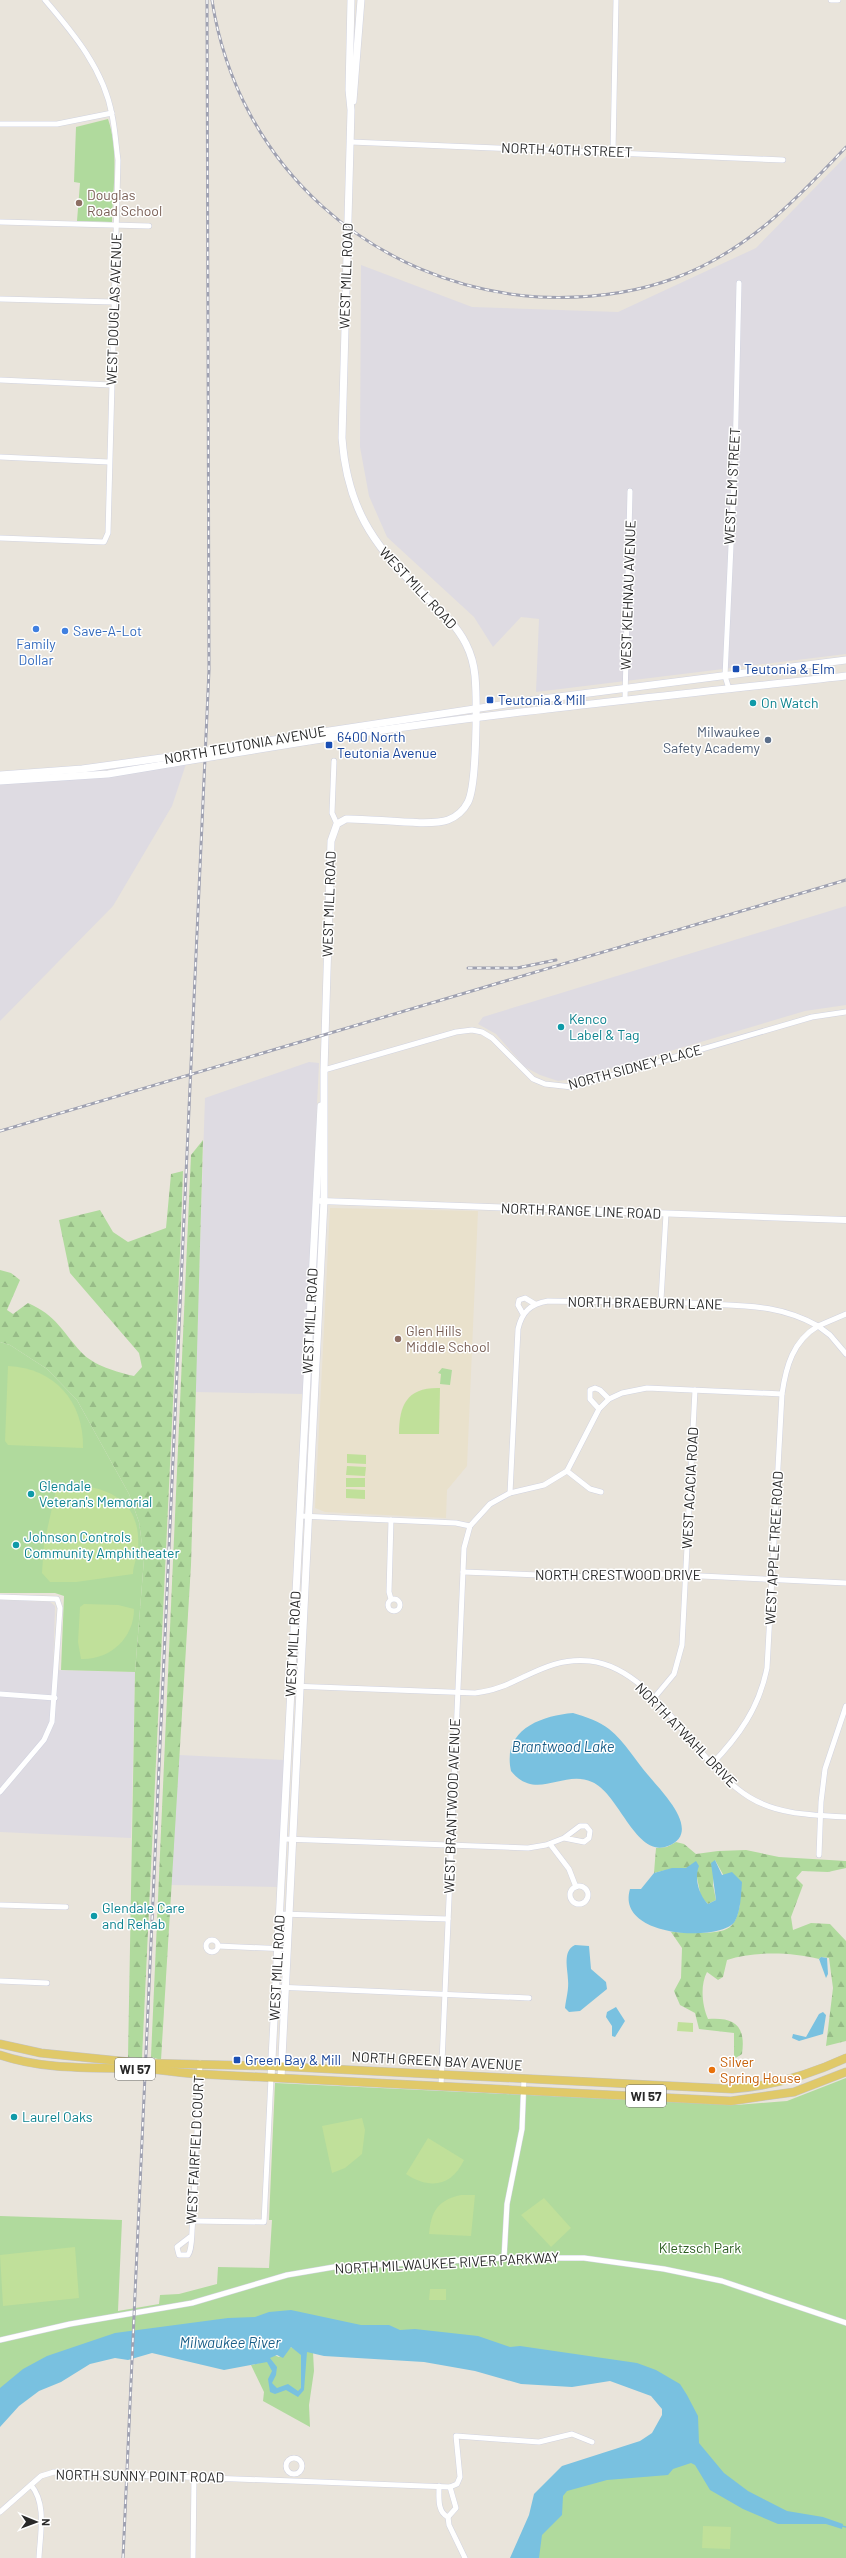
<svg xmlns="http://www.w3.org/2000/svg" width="846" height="2558" viewBox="0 0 846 2558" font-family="Barlow,sans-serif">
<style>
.industrial{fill:#dedbe2}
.education{fill:#e9e1cc}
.forest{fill:url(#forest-firs)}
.park{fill:#b0da9d}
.pitch{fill:#c0e09a}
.water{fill:#79c1e0;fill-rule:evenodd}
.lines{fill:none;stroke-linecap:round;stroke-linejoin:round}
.stream{stroke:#79c1e0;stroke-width:1.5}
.minor-casing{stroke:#d1d3e0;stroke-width:6}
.tertiary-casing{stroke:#d1d3e0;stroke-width:7}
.secondary-casing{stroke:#d1d3e0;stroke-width:8}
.primary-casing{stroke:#c3c3c3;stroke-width:9}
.minor{stroke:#fff;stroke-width:5}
.tertiary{stroke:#fff;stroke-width:6}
.secondary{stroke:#fff;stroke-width:7}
.primary{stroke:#e0c969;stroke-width:8}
.rail-casing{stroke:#9fa1b1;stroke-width:3}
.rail{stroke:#fff;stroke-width:1.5;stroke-dasharray:4.5;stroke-linecap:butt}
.secondary-bridge-casing{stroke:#d1d3e0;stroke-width:8;stroke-linecap:butt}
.secondary-bridge{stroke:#fff;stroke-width:7}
.education-dot{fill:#8d6e63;stroke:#fff;stroke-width:1.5}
.shop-dot{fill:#3f7fe0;stroke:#fff;stroke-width:1.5}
.transit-dot{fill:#1a4fb4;stroke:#fff;stroke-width:1.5}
.culture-dot{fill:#0f9aa8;stroke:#fff;stroke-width:1.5}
.service-dot{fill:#5c6f8a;stroke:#fff;stroke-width:1.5}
.food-dot{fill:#e8710a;stroke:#fff;stroke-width:1.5}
.labels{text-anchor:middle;stroke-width:3;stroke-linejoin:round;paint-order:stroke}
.shield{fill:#fff;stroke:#686868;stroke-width:1}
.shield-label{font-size:13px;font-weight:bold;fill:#282828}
.street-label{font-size:14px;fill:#282828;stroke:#fff}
.education-label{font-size:14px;fill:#785e54;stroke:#fff;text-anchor:start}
.shop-label{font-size:14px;fill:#366cbe;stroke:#fff;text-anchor:start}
.transit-label{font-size:14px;fill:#164399;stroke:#fff;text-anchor:start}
.culture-label{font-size:14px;fill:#0d838f;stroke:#fff;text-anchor:start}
.service-label{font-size:14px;fill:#4e5e75;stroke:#fff;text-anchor:end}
.food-label{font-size:14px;fill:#c56008;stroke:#fff;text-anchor:start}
.park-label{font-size:14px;fill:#2b5c21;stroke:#fff}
.water-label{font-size:15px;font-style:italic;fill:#1b5f89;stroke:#fff}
</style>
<defs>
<pattern id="forest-firs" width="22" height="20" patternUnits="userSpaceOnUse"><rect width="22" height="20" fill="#b0da9d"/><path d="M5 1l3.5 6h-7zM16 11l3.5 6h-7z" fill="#97bb87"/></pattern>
</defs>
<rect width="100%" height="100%" fill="#e9e4db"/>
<g class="industrial">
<path d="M846,156V654L536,692L539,619L521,617L493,647L474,617L387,537L369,496L360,447L361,265L472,307L618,312L756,248Z"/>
<path d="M187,761L172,806L113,906L0,1021V781L33,780Z"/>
<path d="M846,906V1005L805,1011L579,1078L558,1081L540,1075L525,1067L496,1034L478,1024L483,1017Z"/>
<path d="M309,1062L319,1063L303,1394L195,1392L205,1098Z"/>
<path d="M0,1600L50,1602L55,1606L53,1670L135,1672L131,1838L0,1832Z"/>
<path d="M179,1755L285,1760L279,1887L171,1885Z"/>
</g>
<path class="education" d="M330,1208L478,1211L467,1466L447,1490L446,1518L325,1512L315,1508Z"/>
<g class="forest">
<path d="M203,1140L191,1565L161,2060L151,2057L191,1155Z"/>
<path d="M183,1171L180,1253L142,2058L128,2057L135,1672L144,1559L139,1522L129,1494L77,1400L47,1369L10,1345L0,1342V1270L11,1273L20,1280L7,1310L13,1314L28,1303C57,1316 61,1330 81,1352C94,1366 117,1372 134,1376L142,1367L139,1353L70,1273L59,1220L100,1210L113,1232L128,1242L166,1228L171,1174Z"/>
<path d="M676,1842L684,1844L696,1854L718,1851L746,1850L779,1857L846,1861V1868L828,1872L802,1871L796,1878L803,1885L791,1917L793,1930L811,1923L830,1924L846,1941V2041L826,2046L833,1988L829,1958L821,1957L819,1959C791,1952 754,1951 727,1960L723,1977L718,1980L707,1972C700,1985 702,2006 708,2019C735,2017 746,2026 742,2054L734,2059V2033L699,2029L695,2013L680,2005L674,1991L681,1978L682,1948L671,1932C684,1932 719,1936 730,1927C736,1922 738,1913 740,1905L715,1860L713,1885L716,1900L708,1904L701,1897L696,1873C681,1866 670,1869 654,1873L656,1848L667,1847Z"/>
</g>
<g class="park">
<path d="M108,119C119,151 113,188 112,222L77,221L80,183L74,182L76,127Z"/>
<path d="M0,1342L10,1345L47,1369L77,1400L129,1494L139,1522L144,1559L135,1672L61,1670L64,1596L55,1593H0Z"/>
<path d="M442,1368L452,1370L450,1385L440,1384L441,1374L438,1373Z"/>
<path d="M846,2078V2558H525L561,2488L678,2425L655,2386L436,2347H112L0,2404V2216L122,2220L118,2311L159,2304L160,2295L179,2294L217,2284L218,2267L269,2268L272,2220H269L275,2083L736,2105L787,2101Z"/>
<path d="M291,2347L299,2352H313L314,2371L309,2405L310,2427L263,2401L264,2392L251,2365L260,2363L274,2355L279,2357Z"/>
</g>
<g class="pitch">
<path d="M8,1366C54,1368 84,1401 83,1448L8,1445L5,1441Z"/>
<path d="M440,1388L439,1434H399C399,1405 407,1387 440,1388Z"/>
<path d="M347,1454L366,1455V1464L347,1463Z"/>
<path d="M347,1466L366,1467L365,1476L346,1475Z"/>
<rect x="346" y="1478" width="19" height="9"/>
<path d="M83,1486C121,1491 141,1510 138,1550C137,1558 133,1566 133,1574L76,1582H50L42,1573L44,1544L56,1490Z"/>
<path d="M346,1489L365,1490V1499L346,1498Z"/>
<path d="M84,1604L118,1605L134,1609C134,1638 110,1660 81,1659L78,1642L80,1607Z"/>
<path d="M678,2022L693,2023V2032L677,2031Z"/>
<path d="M362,2118L365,2130L362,2154L345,2168L332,2173L322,2126Z"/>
<path d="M428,2138L464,2160C452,2186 430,2190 406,2174Z"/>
<path d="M461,2195H475L471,2236L429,2234C431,2211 438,2200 461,2195Z"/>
<path d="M544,2198L571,2228L551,2247L521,2215Z"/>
<path d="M75,2247L79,2298L3,2306L0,2255Z"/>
<path d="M430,2289H446V2300H429Z"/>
<path d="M703,2526L731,2527L730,2549L702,2548Z"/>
</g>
<g class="water">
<path d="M573,1713C586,1717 599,1721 609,1729C625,1742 635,1760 648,1775C660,1790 704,1832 668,1846C636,1859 619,1793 592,1782C563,1769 536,1802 511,1771C502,1730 540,1716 573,1713Z"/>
<path d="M715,1860L722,1875L732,1872L742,1882C741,1894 741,1910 735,1921C724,1942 615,1939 630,1889H641L654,1873L672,1868H686L696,1861L699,1866C694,1878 699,1895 708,1904L716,1900L711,1863Z"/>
<path d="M575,1945L589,1946L591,1969L606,1982L607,1989L580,2011L569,2012L565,2008C566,1999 569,1989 568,1980C568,1969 562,1951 575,1945Z"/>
<path d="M821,1957L827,1958L828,1974L826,1978L819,1959Z"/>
<path d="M616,2007L625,2021L615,2037L612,2036V2026L606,2017L607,2012Z"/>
<path d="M823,2012L826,2015L823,2034L799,2041L792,2038L793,2034L806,2037L819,2014Z"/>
<path d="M291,2310L361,2325H389L400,2330L415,2329L478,2336L510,2347L520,2346L637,2363L656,2370L680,2384L687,2395L698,2416L699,2443L724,2473L748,2491L787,2511L823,2517L843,2524L842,2529L826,2524H778L743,2509L710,2490L695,2465L691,2463L673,2469L668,2475L607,2480L567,2491L563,2496L562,2515L542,2535L539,2558H510L529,2515L534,2494L562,2466L640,2441L652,2433L662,2415V2409L651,2396L610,2381L572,2387L521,2384L475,2371L424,2362L324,2356L307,2352L304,2390L298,2397L286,2390L275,2394L270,2392L268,2379L272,2371L267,2362L224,2370L152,2353L128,2360L115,2358L90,2364L61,2382L39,2391L19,2406L0,2427V2388L23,2369L47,2356L115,2333L228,2318L255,2317L269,2312ZM291,2347L301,2355V2388L298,2391L288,2384L277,2388L272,2383L276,2375L277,2367L270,2358L277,2355L283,2358Z"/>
</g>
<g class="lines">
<path class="stream" d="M842,2526L846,2527"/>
<g class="minor-casing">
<g id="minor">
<path d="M831,0H838"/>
<path d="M0,124H57L112,113"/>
<path d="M351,142L783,160"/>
<path d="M613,151L616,0"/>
<path d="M0,222L149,226"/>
<path d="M0,299L114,302"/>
<path d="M0,380L111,385"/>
<path d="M0,457L109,462"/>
<path d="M0,538L104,542L108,533L118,160C116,145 115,129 112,115C104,70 74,34 45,0"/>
<path d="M729,689L725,676L735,459L739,283"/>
<path d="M625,699L630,491"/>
<path d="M334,761L332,813L337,824"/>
<path d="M324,1070L456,1032L472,1030L482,1032L492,1038L533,1079L545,1084L572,1087L812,1017L846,1012"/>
<path d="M661,1300L666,1214"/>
<path d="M523,1314L518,1305L519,1300L525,1298L535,1304"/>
<path d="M599,1409L590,1399V1390L595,1388L600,1390L609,1399"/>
<path d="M567,1471L590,1489L601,1492"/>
<path d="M510,1493L518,1329C522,1312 530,1304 548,1301C601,1302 653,1301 706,1304C748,1306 780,1305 818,1326L846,1314"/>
<path d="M300,1516L456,1523L470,1526"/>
<path d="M463,1572L589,1577L638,1573L846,1583"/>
<path d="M0,1597L57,1599L60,1608L52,1722L44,1740L0,1792"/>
<circle cx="394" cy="1605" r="6"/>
<path d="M391,1599L389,1592L391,1520"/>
<path d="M291,1686L475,1693C518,1689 542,1656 590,1661C657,1669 694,1763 749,1797C778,1815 813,1815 846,1817"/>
<path d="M0,1694L55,1698"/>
<path d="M654,1698L674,1674L682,1645L695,1390"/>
<path d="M711,1765C739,1736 759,1708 767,1668L782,1394C786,1366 793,1341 818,1326L830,1335L846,1354"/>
<path d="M284,1839L528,1848L546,1845L564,1838L580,1826H586L590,1831L589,1838L584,1842L564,1838"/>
<path d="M550,1844L569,1869L576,1887"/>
<path d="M819,1855L821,1802L825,1769L846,1706"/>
<circle cx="579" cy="1895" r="9"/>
<path d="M0,1905L66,1907"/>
<path d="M280,1914L448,1919"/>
<circle cx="212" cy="1946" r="6"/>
<path d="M218,1946L287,1949"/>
<path d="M0,1981L47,1983"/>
<path d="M276,1987L529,1998"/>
<path d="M441,2086L464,1548L470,1526L490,1504L510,1493L544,1485L567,1471L599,1409L609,1399L622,1393L647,1388L782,1394"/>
<path d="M193,2221L264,2222L271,2078"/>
<path d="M190,2237L177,2247L179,2255H188C193,2249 191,2231 193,2221L200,2063"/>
<path d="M504,2258L507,2204L522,2129L524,2078"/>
<path d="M0,2340L70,2324L192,2303L287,2275L334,2267L504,2258H584L664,2269L722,2281L846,2323"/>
<circle cx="294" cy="2466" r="8"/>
<path d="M31,2485C47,2504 40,2534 39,2558"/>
<path d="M439,2486C439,2497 437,2512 448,2517L456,2508L450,2487"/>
<path d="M0,2512L41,2476L54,2472L450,2487L457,2484L460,2477L456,2436L539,2442L572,2434L592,2442"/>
<path d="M448,2517L449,2525L465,2558"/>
<path d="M193,2558L194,2477"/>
</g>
</g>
<g class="tertiary-casing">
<path id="tertiary" d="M321,1201L846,1220"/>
</g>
<g class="secondary-casing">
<g id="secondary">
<path d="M353,101L361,0"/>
<path d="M316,733L527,701L846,660"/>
<path d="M309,741C487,713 667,696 846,676"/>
<path d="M0,775L82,769L176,756"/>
<path d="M0,781L108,774L174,763"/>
<path d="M271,2078L321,1106"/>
<path d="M281,2078L324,1201V1070L331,841L337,824L346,819C369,818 429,827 448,820C456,817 464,810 468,802C477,784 477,699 475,676C474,665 471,654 466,644C455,622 436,607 419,590C372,544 347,506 342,438L351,110L349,90L351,0"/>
</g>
</g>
<g class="primary-casing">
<g id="primary">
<path d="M0,2044L41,2053L140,2063L272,2066L732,2089C773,2086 809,2075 846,2058"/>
<path d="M0,2055C47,2071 96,2067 145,2069C163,2070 181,2073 199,2074L731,2101L794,2092L846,2072"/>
</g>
</g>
<use href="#minor" class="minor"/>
<use href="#tertiary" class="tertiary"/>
<use href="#secondary" class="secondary"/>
<use href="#primary" class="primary"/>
<g class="rail-casing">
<g id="rail">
<path d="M212,0C237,165 372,286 539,297C584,299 632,294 675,278C746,252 795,201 846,147"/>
<path d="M468,968H517L556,960"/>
<path d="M0,1131L846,880"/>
<path d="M123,2558L209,670L207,0"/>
</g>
</g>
<use href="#rail" class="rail"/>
<g class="secondary-bridge-casing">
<g id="secondary-bridge">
<path d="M176,756L316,733"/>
<path d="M174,763L309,741"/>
</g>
</g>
<use href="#secondary-bridge" class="secondary-bridge"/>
</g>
<g class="education-dot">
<circle cx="79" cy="203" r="4"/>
<circle cx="398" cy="1339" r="4"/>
</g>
<g class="shop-dot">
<circle cx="36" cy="629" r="4"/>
<circle cx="65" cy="631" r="4"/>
</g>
<g class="transit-dot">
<rect x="732" y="665" width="8" height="8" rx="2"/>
<rect x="486" y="696" width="8" height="8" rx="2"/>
<rect x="325" y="741" width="8" height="8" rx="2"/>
<rect x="233" y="2056" width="8" height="8" rx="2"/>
</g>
<g class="culture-dot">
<circle cx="753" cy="703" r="4"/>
<circle cx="561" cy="1027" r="4"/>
<circle cx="31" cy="1494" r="4"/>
<circle cx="16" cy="1545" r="4"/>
<circle cx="94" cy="1916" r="4"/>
<circle cx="14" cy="2117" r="4"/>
</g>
<circle class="service-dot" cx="768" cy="740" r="4"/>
<circle class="food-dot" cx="712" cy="2070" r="4"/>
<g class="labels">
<g class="shield">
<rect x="115" y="2058" width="40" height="22" rx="3"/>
<rect x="626" y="2085" width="40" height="22" rx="3"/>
</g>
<g class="shield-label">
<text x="135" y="2074">WI 57</text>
<text x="646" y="2101">WI 57</text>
</g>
<g class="street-label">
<text transform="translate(567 150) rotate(2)" y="5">NORTH 40TH STREET</text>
<text transform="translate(346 276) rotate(-88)" y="5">WEST MILL ROAD</text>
<text transform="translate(114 309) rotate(-88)" y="5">WEST DOUGLAS AVENUE</text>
<text transform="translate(732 486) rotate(-87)" y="5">WEST ELM STREET</text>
<text transform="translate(418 588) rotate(47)" y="5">WEST MILL ROAD</text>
<text transform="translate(628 595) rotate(-88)" y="5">WEST KIEHNAU AVENUE</text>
<text transform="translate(245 745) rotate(-10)" y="5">NORTH TEUTONIA AVENUE</text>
<text transform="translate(329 904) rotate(-88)" y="5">WEST MILL ROAD</text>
<text transform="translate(635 1067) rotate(-15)" y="5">NORTH SIDNEY PLACE</text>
<text transform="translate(581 1211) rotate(2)" y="5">NORTH RANGE LINE ROAD</text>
<text transform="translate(645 1303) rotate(1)" y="5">NORTH BRAEBURN LANE</text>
<text transform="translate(310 1321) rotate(-87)" y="5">WEST MILL ROAD</text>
<text transform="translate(690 1488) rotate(-87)" y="5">WEST ACACIA ROAD</text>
<text transform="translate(774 1548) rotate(-87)" y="5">WEST APPLE TREE ROAD</text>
<text x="618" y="1580">NORTH CRESTWOOD DRIVE</text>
<text transform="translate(293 1644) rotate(-87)" y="5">WEST MILL ROAD</text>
<text transform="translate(686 1735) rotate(46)" y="5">NORTH ATWAHL DRIVE</text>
<text transform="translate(452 1806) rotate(-88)" y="5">WEST BRANTWOOD AVENUE</text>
<text transform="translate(277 1968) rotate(-87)" y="5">WEST MILL ROAD</text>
<text transform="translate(437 2061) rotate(3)" y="5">NORTH GREEN BAY AVENUE</text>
<text transform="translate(195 2150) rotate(-87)" y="5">WEST FAIRFIELD COURT</text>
<text transform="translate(447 2263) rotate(-3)" y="5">NORTH MILWAUKEE RIVER PARKWAY</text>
<text transform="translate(140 2476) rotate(1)" y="5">NORTH SUNNY POINT ROAD</text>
</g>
<g class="education-label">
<text x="87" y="200">Douglas<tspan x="87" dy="16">Road School</tspan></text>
<text x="406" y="1336">Glen Hills<tspan x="406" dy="16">Middle School</tspan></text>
</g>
<g class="shop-label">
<text x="73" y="636">Save-A-Lot</text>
<text x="36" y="649" text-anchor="middle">Family<tspan x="36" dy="16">Dollar</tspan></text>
</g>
<g class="transit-label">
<text x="744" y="674">Teutonia &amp; Elm</text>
<text x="498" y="705">Teutonia &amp; Mill</text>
<text x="337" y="742">6400 North<tspan x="337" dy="16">Teutonia Avenue</tspan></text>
<text x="245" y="2065">Green Bay &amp; Mill</text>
</g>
<g class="culture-label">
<text x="761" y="708">On Watch</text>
<text x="569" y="1024">Kenco<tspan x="569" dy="16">Label &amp; Tag</tspan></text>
<text x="39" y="1491">Glendale<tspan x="39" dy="16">Veteran's Memorial</tspan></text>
<text x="24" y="1542">Johnson Controls<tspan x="24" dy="16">Community Amphitheater</tspan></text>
<text x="102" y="1913">Glendale Care<tspan x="102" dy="16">and Rehab</tspan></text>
<text x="22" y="2122">Laurel Oaks</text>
</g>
<g class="service-label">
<text x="760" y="737">Milwaukee<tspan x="760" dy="16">Safety Academy</tspan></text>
</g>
<g class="food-label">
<text x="720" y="2067">Silver<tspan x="720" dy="16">Spring House</tspan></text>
</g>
<g class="park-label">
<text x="700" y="2253">Kletzsch Park</text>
</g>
<g class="water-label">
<text x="563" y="1752">Brantwood Lake</text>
<text x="230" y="2348">Milwaukee River</text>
</g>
</g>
<g transform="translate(36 2522) rotate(91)" stroke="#ffffff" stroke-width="3" paint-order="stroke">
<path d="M0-3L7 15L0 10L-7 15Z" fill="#282828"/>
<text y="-6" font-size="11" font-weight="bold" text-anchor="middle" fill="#282828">N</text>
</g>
</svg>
